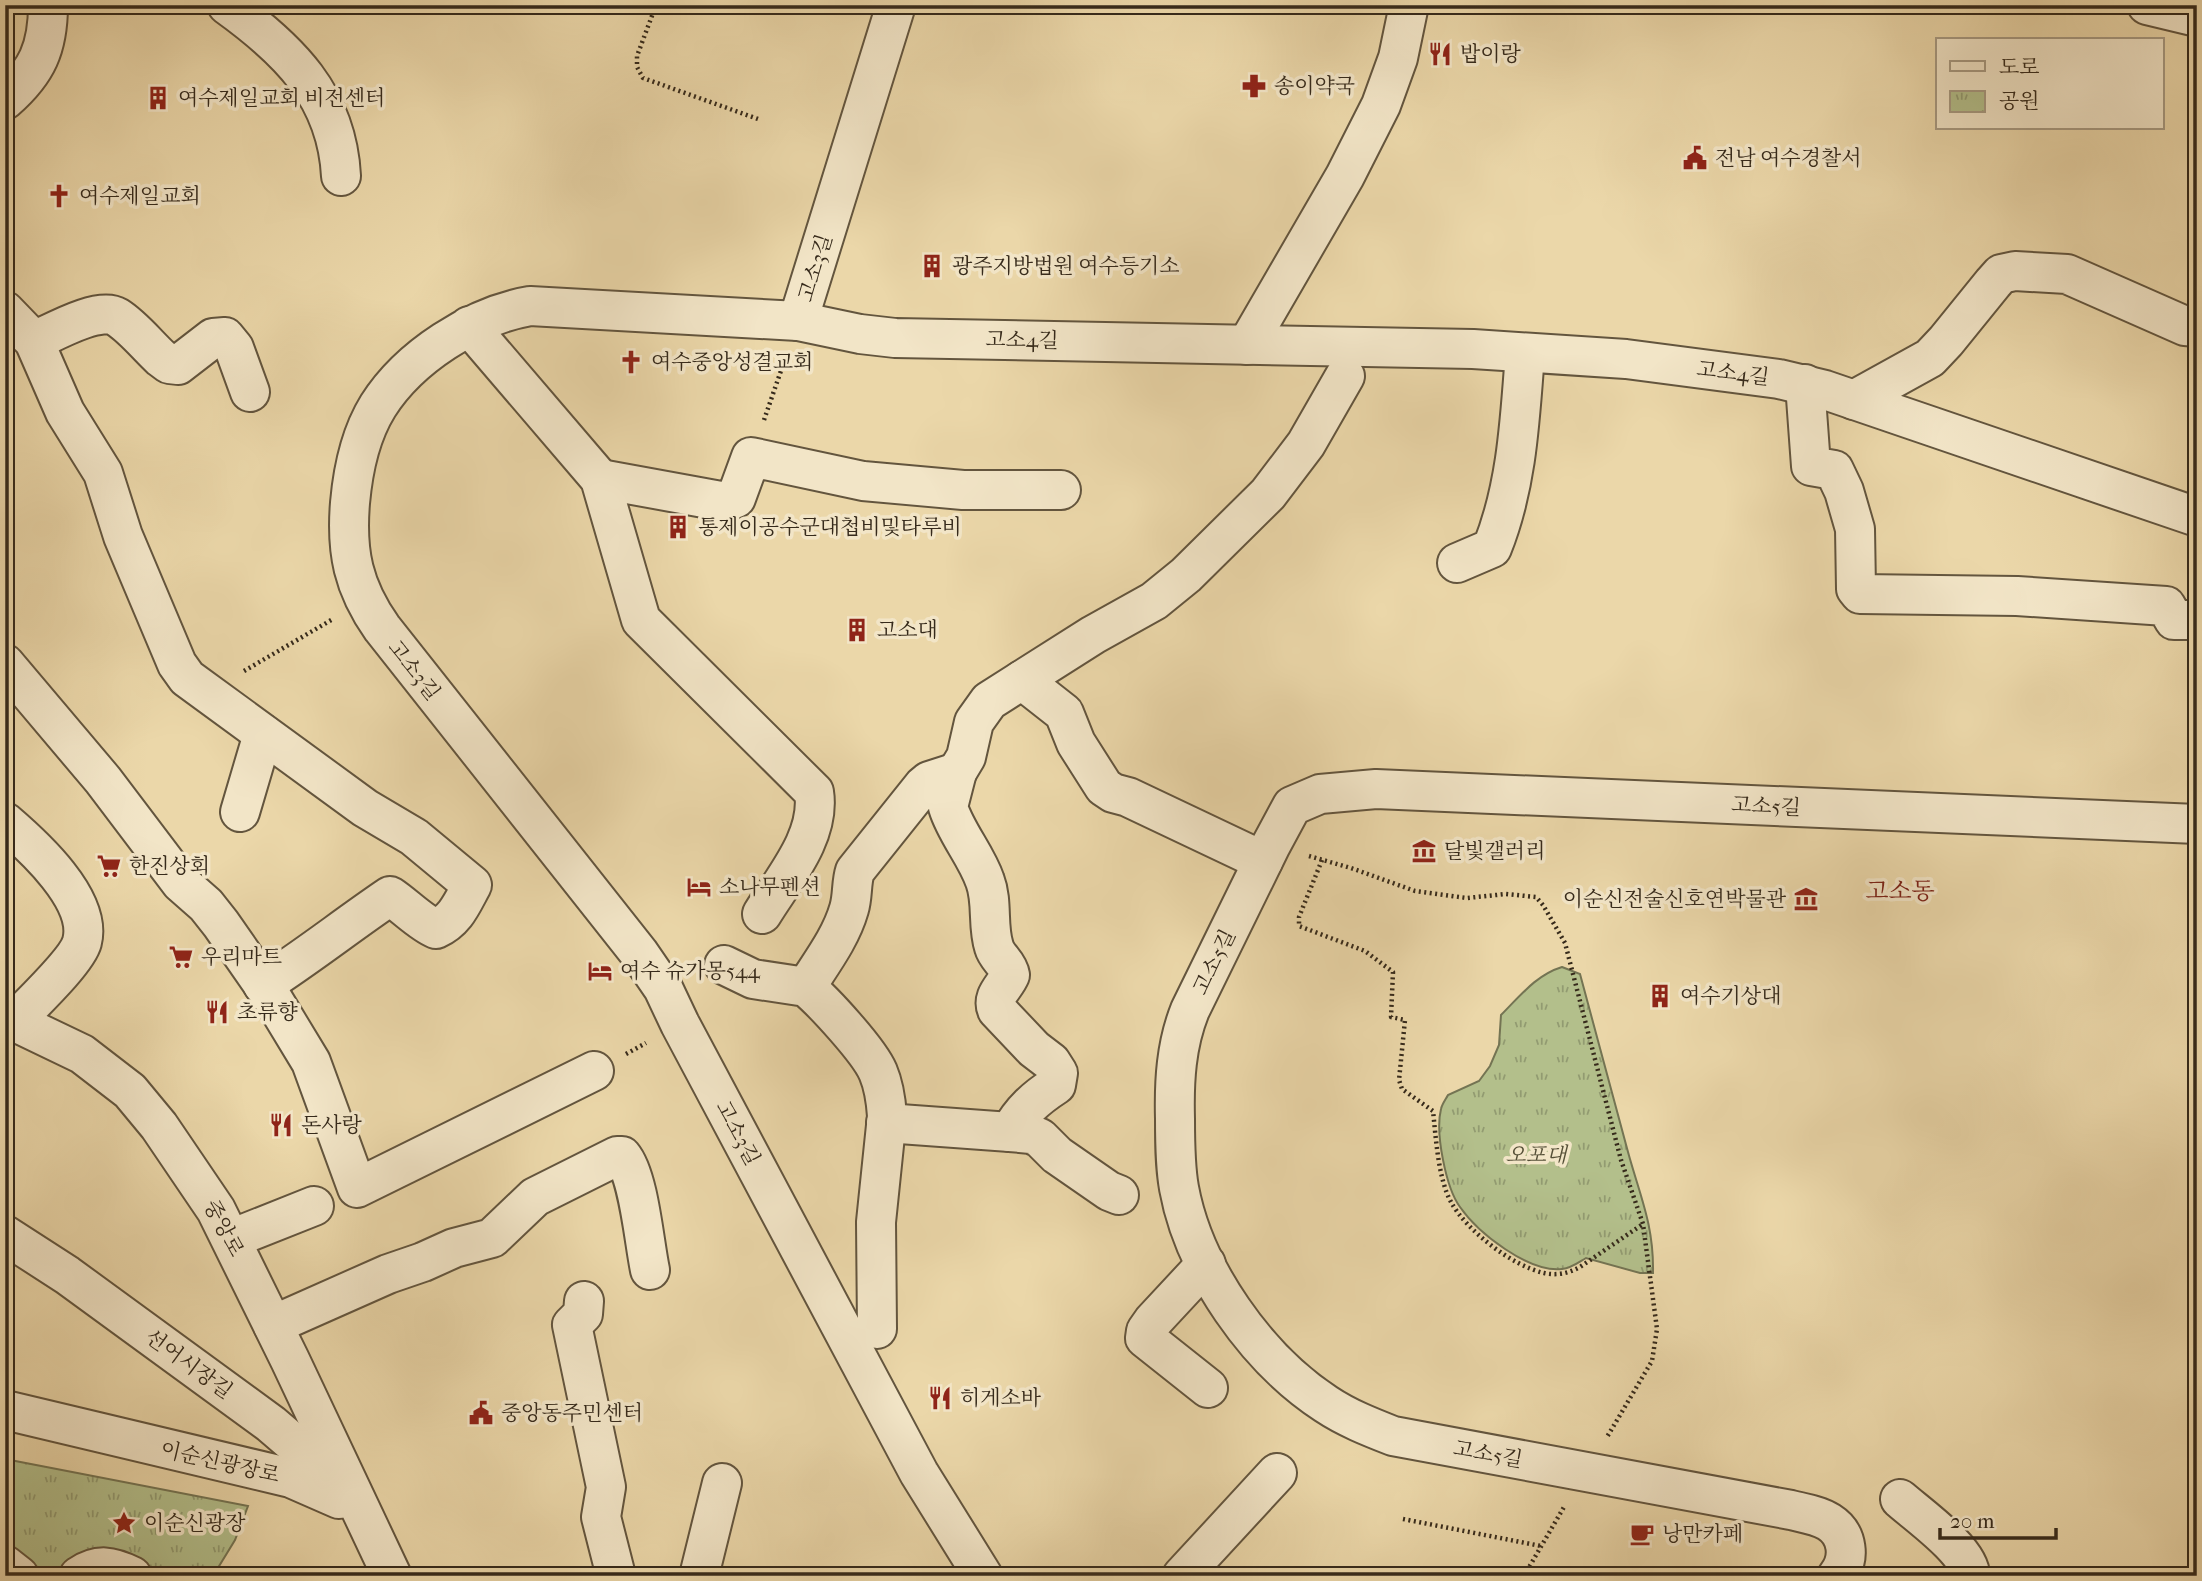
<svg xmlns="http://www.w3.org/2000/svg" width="2202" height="1581" viewBox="0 0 2202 1581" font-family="'IM FELL French Canon','Noto Serif KR',serif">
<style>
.park{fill:url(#park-tufts);stroke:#747453;stroke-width:2}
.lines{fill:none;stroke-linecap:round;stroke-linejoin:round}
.minor-casing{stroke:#63553e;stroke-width:42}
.path{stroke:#362a1b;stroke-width:4.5;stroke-dasharray:2 3.5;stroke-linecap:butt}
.minor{stroke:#f2e5c7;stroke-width:38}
.labels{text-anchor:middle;stroke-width:7;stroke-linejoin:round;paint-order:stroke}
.poi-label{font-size:21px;fill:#362a1b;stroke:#f2e5c7;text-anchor:start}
.street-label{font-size:21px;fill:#362a1b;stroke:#f2e5c7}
.park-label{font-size:21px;font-style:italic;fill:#554f37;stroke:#f2e5c7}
.quarter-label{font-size:24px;fill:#7a1f14;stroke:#f2e5c7}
</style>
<defs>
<pattern id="park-tufts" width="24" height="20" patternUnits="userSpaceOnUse" patternTransform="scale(1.75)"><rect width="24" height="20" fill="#b3bf8b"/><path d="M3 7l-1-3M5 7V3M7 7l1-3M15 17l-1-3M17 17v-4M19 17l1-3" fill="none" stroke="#929b71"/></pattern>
</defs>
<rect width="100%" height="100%" fill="#ebd7a9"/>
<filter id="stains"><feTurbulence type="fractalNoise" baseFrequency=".00286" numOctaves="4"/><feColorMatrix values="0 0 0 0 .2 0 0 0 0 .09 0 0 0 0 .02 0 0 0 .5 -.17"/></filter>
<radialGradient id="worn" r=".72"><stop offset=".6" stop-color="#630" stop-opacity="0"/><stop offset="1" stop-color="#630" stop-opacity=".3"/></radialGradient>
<g class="park">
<path d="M1562,967L1580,974C1596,1033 1612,1093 1628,1152C1640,1196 1654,1225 1653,1273H1640L1586,1258C1579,1262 1572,1268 1562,1269C1529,1273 1478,1233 1460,1207C1446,1188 1435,1133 1441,1109C1442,1104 1446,1099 1448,1095L1479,1081L1490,1066L1499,1045L1501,1015C1520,996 1536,975 1562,967Z"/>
<path d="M5,1459L248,1506L235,1540L213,1576H5Z"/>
</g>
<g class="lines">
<g class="minor-casing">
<g id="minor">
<path d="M227,5C288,49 337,96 341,176"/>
<path d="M896,5L798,321L530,306C473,316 409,357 378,406C360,435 353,469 350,503C346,552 353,587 382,628L639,953L663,988L680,1024L919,1473L983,1576"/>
<path d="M2147,5L2197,17"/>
<path d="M5,100C37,72 48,48 48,5"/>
<path d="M5,311L34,341L65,412L103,473L123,536L177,664L187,678L365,808L414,837L472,885C462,903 456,920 436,929C421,923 404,905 390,896C347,925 307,957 263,985"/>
<path d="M798,321L860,334L895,338L1473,349L1626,359L1779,379L1825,390L2197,517"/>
<path d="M469,326L600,479L641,620L814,792C821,836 784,878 762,914"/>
<path d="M34,341C52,333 99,306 117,317C133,327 147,345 161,358L169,364L178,365L213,338L225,337L234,348L250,392"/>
<path d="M1247,345L1345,176L1381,105L1398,58L1409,5"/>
<path d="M1805,384L1811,466L1834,470L1844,491L1855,529L1856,589L1860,594L2017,596L2166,606L2174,620H2197"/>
<path d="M1854,400L1930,358L1946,341L1993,283L2001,274L2015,271L2067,274L2185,326L2197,327"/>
<path d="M600,479L726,502L736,498L751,457L863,481L963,490H1061"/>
<path d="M1457,563L1492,548C1517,486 1520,419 1525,353"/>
<path d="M5,664L103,780L181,883L206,905L221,924L271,996L311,1062L357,1188L594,1071"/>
<path d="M1022,680L1064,713L1076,743L1104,787L1113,793L1128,797L1263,861"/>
<path d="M957,772L966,757L974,722L989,701L1093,635L1154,601L1186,575L1268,494L1306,444L1345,376"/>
<path d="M240,812L263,734"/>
<path d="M5,822C33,846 93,900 82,942C77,961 30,1005 15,1021"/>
<path d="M724,965L753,979L806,987C824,1002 869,1051 878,1072C884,1086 886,1101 887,1116L876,1222L877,1329"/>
<path d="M806,987C822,962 841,937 849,909C853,896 851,883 855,871L923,786L929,781L957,772L948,807C956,833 976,855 985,881C993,902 987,926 994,947C997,958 1008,963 1010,975C1005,987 991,996 997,1010L1034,1049L1051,1062L1058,1073L1056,1085C1036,1098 1021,1111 1010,1132L886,1123"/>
<path d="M5,1017L82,1054L130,1091L159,1126L216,1210L290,1360L392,1576"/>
<path d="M1010,1132L1031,1134L1040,1138L1057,1155L1109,1191L1119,1195"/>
<path d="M5,1235L67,1275L271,1424L306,1454L338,1488"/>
<path d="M231,1239L314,1206"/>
<path d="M1206,1264L1153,1321L1146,1331L1145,1338L1208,1388"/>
<path d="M584,1301L583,1314L572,1325L606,1487L601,1517L615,1572"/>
<path d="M273,1325L388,1274L423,1262L454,1248L492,1238L535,1197L617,1156H622C639,1176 644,1242 650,1270"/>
<path d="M5,1410L291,1478L339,1499"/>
<path d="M1900,1499C1917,1514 1972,1553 1970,1576"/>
<path d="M5,1565L19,1576"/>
<path d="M79,1576C98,1563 112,1566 132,1576"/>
<path d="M699,1576L722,1483"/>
<path d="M1182,1576L1277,1473"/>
<path d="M1837,1576C1851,1559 1848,1534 1829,1522C1818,1515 1803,1513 1791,1510L1393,1436C1370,1427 1347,1418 1326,1404C1257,1359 1194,1270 1179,1188C1175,1166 1175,1142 1175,1119C1174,1081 1176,1045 1190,1010L1271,845L1292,806L1320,794L1376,789L2197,824"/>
</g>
</g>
<g class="path">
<path d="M656,5L637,56V67L643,78L758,119"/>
<path d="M764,420L785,359"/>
<path d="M244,671L333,619"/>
<path d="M1309,856L1351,868L1415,891L1467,898L1506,894L1536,897L1543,905L1565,943L1621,1160L1643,1224L1657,1329L1652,1361L1607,1437"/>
<path d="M1322,860L1299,917V926L1365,951L1393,972L1391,1017L1405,1020L1399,1080L1402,1089L1433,1111C1436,1138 1438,1178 1451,1202C1466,1230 1512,1266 1544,1273C1557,1276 1569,1273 1580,1267L1643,1224"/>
<path d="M626,1054L646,1043"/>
<path d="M1403,1519L1541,1546"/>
<path d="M1524,1576L1564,1507"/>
</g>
<use href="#minor" class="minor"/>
</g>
<defs>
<g id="restaurant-bare" transform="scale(1.89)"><path d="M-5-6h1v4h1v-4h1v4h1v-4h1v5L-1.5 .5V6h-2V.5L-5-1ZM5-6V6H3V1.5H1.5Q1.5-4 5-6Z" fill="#8f2418" stroke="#f2e5c7" stroke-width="2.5" paint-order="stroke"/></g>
<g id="pharmacy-bare" transform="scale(1.89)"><path d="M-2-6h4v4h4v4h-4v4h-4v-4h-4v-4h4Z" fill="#8f2418" stroke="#f2e5c7" stroke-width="2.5" paint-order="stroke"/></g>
<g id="building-bare" transform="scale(1.89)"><path d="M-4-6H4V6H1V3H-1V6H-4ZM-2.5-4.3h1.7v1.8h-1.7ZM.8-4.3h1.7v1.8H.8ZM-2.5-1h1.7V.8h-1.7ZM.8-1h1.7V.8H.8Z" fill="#8f2418" stroke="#f2e5c7" stroke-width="2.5" paint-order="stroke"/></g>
<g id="civic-bare" transform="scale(1.89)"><path d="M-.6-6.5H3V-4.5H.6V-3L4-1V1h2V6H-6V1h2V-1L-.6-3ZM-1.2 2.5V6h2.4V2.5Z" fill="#8f2418" stroke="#f2e5c7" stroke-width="2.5" paint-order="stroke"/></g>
<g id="church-bare" transform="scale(1.89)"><path d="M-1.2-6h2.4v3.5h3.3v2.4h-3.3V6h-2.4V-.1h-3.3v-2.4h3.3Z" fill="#8f2418" stroke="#f2e5c7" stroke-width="2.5" paint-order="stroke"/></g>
<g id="museum-bare" transform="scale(1.89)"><path d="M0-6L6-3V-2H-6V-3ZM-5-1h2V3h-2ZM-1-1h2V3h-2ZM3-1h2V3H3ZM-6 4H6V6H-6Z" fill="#8f2418" stroke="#f2e5c7" stroke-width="2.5" paint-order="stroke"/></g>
<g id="supermarket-bare" transform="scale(1.89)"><path d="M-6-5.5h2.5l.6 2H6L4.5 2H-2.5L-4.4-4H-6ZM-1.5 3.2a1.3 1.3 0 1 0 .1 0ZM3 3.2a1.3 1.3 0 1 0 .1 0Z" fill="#8f2418" stroke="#f2e5c7" stroke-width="2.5" paint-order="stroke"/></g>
<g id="hotel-bare" transform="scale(1.89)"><path d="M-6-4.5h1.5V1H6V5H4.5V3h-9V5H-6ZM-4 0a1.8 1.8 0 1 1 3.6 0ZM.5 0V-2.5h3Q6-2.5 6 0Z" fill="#8f2418" stroke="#f2e5c7" stroke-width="2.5" paint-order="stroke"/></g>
<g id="sight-bare" transform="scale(1.89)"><path d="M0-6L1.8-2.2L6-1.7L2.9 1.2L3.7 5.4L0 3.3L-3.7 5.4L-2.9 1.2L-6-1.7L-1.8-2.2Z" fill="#8f2418" stroke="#f2e5c7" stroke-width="2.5" paint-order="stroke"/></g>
<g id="cafe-bare" transform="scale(1.89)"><path d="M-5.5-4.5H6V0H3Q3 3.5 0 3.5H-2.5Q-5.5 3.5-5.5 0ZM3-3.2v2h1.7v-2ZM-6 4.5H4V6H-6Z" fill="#8f2418" stroke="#f2e5c7" stroke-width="2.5" paint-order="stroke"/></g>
</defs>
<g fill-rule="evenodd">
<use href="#restaurant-bare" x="1440" y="54"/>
<use href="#pharmacy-bare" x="1254" y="86"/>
<use href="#building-bare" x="158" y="98"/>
<use href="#civic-bare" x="1695" y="158"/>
<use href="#church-bare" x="59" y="196"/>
<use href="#building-bare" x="932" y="266"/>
<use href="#church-bare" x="631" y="362"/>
<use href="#building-bare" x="678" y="527"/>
<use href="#building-bare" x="857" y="630"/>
<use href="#museum-bare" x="1424" y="851"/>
<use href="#supermarket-bare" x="109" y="866"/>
<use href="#hotel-bare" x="699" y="887"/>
<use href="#museum-bare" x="1806" y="899"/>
<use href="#supermarket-bare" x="181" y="957"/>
<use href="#hotel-bare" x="600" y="971"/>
<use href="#building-bare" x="1660" y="996"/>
<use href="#restaurant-bare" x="217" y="1012"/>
<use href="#restaurant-bare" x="281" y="1125"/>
<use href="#restaurant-bare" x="940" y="1398"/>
<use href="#civic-bare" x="481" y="1413"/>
<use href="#sight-bare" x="124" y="1523"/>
<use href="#cafe-bare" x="1642" y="1534"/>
</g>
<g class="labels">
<g class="poi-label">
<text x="1460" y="61">밥이랑</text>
<text x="1274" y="93">송이약국</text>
<text x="178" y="105">여수제일교회 비전센터</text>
<text x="1715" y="165">전남 여수경찰서</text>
<text x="79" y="203">여수제일교회</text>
<text x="952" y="273">광주지방법원 여수등기소</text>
<text x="651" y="369">여수중앙성결교회</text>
<text x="698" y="534">통제이공수군대첩비및타루비</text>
<text x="877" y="637">고소대</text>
<text x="1444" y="858">달빛갤러리</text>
<text x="129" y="873">한진상회</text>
<text x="719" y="894">소나무펜션</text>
<text x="1786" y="906" text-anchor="end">이순신전술신호연박물관</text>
<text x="201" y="964">우리마트</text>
<text x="620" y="978">여수 슈가몽544</text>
<text x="1680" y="1003">여수기상대</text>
<text x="237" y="1019">초류향</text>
<text x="301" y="1132">돈사랑</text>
<text x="960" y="1405">히게소바</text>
<text x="501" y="1420">중앙동주민센터</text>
<text x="144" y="1530">이순신광장</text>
<text x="1662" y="1541">낭만카페</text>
</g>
<g class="street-label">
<text transform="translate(815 268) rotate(-73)" y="7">고소3길</text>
<text transform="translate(1022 340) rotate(1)" y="7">고소4길</text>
<text transform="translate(1733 373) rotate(7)" y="7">고소4길</text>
<text transform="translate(414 670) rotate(52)" y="7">고소3길</text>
<text transform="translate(1766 806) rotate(3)" y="7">고소5길</text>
<text transform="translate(1214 962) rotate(-64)" y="7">고소5길</text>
<text transform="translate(738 1133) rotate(62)" y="7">고소3길</text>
<text transform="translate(224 1228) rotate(62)" y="7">중앙로</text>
<text transform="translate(189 1364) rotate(36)" y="7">선어시장길</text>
<text transform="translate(1488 1454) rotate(10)" y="7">고소5길</text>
<text transform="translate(220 1462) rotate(13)" y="7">이순신광장로</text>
</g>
<g class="park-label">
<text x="1536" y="1162">오포대</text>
</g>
<g class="quarter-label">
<text x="1900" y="899">고소동</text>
</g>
</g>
<rect width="2202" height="1581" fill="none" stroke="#ebd7a9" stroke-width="28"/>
<rect x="7" y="7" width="2188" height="1567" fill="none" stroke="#362a1b" stroke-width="3.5"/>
<rect x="14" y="14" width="2174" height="1553" fill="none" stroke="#362a1b" stroke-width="2"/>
<rect x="1936" y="38" width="228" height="91" fill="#f2e5c7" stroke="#a79a82" stroke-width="2"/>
<rect x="1950" y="61" width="35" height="10" fill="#f2e5c7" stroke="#a79a82" stroke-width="2"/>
<text x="1999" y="74" font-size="21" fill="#362a1b">도로</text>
<rect x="1950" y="91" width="35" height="21" fill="url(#park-tufts)" stroke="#a79a82" stroke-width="2"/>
<text x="1999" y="108" font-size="21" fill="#362a1b">공원</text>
<path d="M1940 1528v10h116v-10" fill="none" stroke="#362a1b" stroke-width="3.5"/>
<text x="1950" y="1528" font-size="21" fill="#362a1b" stroke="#f2e5c7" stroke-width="5" paint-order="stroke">20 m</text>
<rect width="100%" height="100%" filter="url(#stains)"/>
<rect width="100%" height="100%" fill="url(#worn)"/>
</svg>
